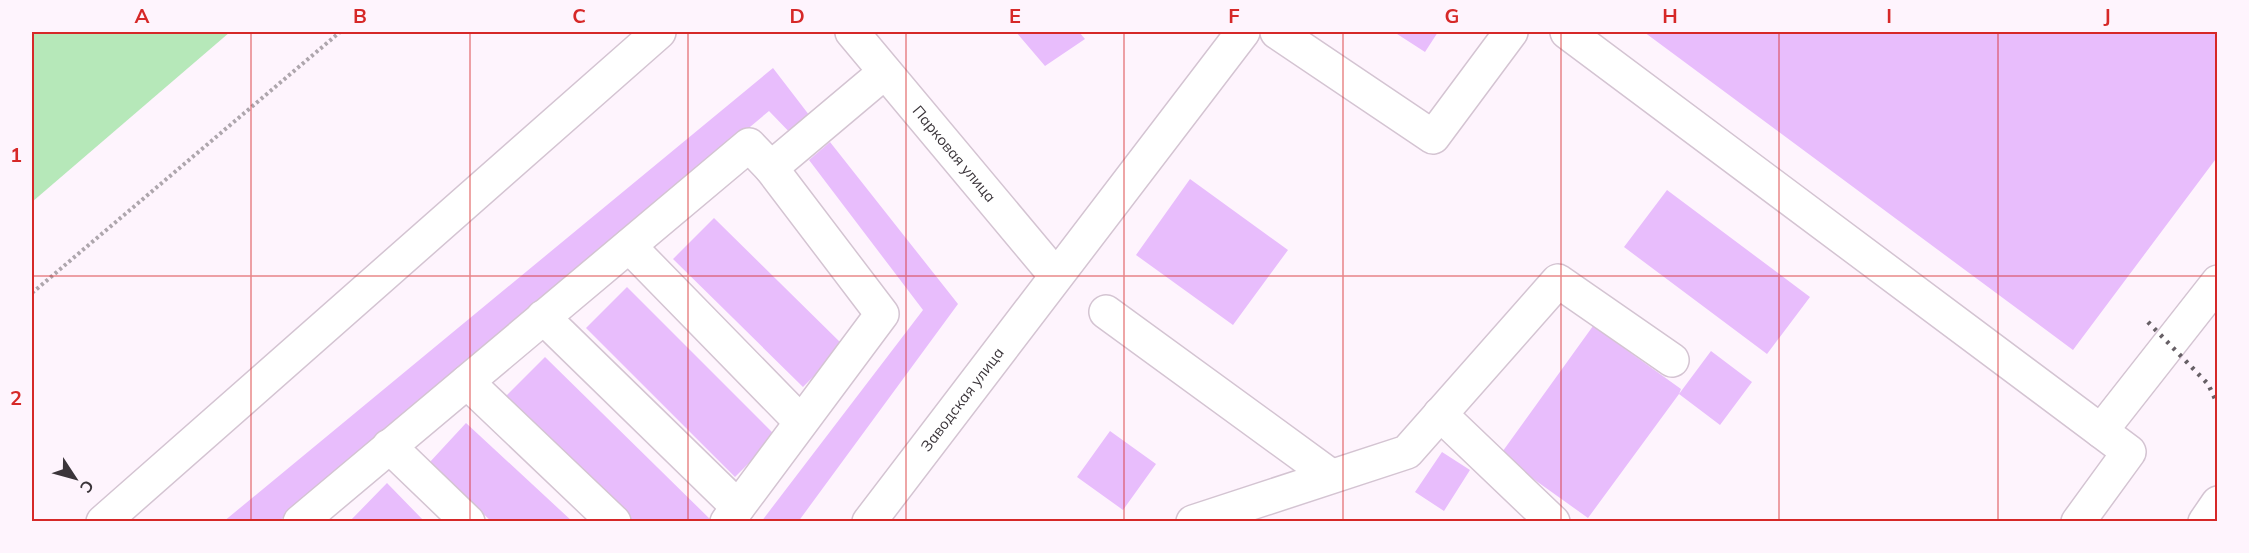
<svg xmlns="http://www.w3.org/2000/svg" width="2249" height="553" font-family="Mulish,sans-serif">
  <rect width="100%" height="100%" fill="#fef4fd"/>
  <path fill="#b6e8b9" d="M32 32H230L32 202Z"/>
  <path fill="#e8bdfc" d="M1016 32H1079L1085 39 1045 66Z
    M1394 32H1438L1425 52Z
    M1644 32H2218V156L2073 350Z
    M773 68 816 124 797 140 769 111 278 522H223Z
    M830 142 958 304 798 522H761L923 310 809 160Z
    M1190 179 1288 250 1233 325 1136 255Z
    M1667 190 1810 297 1767 354 1624 247Z
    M714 218 844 346 803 387 673 259Z
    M627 287 776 436 735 477 586 328Z
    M1593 326 1681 389 1679 394 1711 351 1752 382 1720 425 1679 394 1588 518 1500 455Z
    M545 357 713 522H634L506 396Z
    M466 423 573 522H492L429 463Z
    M1110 431 1156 464 1123 510 1077 477Z
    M1442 452 1470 470 1444 511 1415 492Z
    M387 483 425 522H349Z"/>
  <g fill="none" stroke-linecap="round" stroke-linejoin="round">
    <defs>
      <g id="minor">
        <path id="s1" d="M852 32 1056 276"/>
        <path d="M1277 32 1433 137 1511 32"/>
        <path d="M1567 32 2129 452 2078 522"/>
        <path d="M629 246 801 422"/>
        <path d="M1106 312 1331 476"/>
        <path d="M543 317 738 507"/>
        <path d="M467 382 614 522"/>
        <path d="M1440 414 1553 522"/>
        <path d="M2101 431 2218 282"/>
        <path d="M389 446 468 522"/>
        <path d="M103 522 659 32"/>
        <path d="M300 522 749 145 771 168 885 72"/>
        <path d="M727 522 882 314 771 168"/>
        <path id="s2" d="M869 522 1243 32"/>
        <path d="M1193 522 1407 452 1558 281 1672 360"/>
        <path d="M2205 522 2218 503"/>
      </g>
    </defs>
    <use href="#minor" stroke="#d4c4d2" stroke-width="36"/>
    <path stroke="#aea6ad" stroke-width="4" stroke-dasharray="3 3" stroke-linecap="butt" d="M32 293 340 32"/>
    <use href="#minor" stroke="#fff" stroke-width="33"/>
    <path stroke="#665f65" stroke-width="4.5" stroke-dasharray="3 6" stroke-linecap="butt" d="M2148 322 2208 384 2218 405"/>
  </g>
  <path fill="none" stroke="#d62828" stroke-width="1.5" stroke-opacity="0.55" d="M251 32V522M470 32V522M688 32V522M906 32V522M1124 32V522M1343 32V522M1561 32V522M1779 32V522M1998 32V522M32 276H2218"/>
  <g text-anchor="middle" stroke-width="5" stroke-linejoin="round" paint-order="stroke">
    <g font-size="15" fill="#3b353a" stroke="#fef4fd">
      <text dy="5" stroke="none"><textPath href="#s1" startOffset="159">Парковая улица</textPath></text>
      <text dy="5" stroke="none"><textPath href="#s2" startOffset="154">Заводская улица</textPath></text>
    </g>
  </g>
  <rect width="2249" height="553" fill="none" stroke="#fef4fd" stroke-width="66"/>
  <g transform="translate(75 478) rotate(126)" stroke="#fef4fd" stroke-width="4.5" paint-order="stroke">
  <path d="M0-4.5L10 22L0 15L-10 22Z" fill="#3b353a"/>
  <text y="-9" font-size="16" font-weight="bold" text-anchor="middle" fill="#3b353a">С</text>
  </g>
  <rect x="33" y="33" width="2183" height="487" fill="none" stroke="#d62828" stroke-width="2"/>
  <g font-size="20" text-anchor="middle" font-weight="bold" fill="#d62828">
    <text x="142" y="23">A</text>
    <text x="360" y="23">B</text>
    <text x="579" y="23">C</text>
    <text x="797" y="23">D</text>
    <text x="1015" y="23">E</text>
    <text x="1234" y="23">F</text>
    <text x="1452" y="23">G</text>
    <text x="1670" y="23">H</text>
    <text x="1889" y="23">I</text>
    <text x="2107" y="23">J</text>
    <text x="16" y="162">1</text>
    <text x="16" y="405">2</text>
  </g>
</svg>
